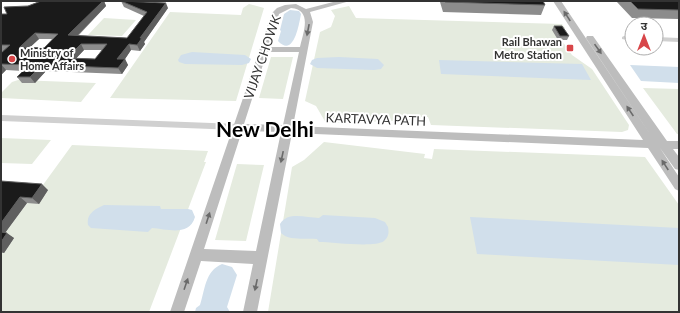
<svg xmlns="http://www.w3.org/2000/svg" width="680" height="313" font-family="Lato,'Noto Sans Devanagari',sans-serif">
  <rect width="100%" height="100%" fill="#fff"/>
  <path fill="#e5ebdf" d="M249 4 264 8 236 101 110 98 170 12 241 15 243 8Z
    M349 6 356 18 562 24 565 28 560 38 572 55 592 69 629 125 628 130 622 132 431 125 428 117H421V120L326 123 316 106 305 101 320 32 331 27 335 16 331 10Z
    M104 18 136 20 122 36 88 35Z
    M271 57H293L283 99 259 98Z
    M18 80 96 83 81 102 1 98V93L12 82Z
    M643 88 679 89V134H677Z
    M1 138 51 140 32 164 1 163Z
    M324 142 425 154 424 158 432 159 434 149 645 157 679 205V312H268L292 167 304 160Z
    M72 145 208 151 204 162H206L149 312H1V253H4L2 237 27 203 40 189Z
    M237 164 264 165 246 241 215 240Z"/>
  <path fill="#d1dfeb" d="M290 10 299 11 301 14C299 24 294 58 278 41L281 31 280 30 284 14Z
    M192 52 245 55 251 59 249 63 242 65 185 64 179 62 178 60 181 55Z
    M339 57 378 59 384 65 381 69 374 70 317 68 310 64 312 60 317 58Z
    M439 60 582 64 591 80 441 74Z
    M630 65 679 67V83L641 81Z
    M104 205 160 206 161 209H188L192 210 195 217C189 237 167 229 152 228L148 232 91 228 88 225C86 214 95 209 104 205Z
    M323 215 375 218 385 222 388 227C389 232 389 237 384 241 375 248 332 242 319 242L317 239C305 238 289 241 281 233L280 224C288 211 306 218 319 218Z
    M470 217 679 228V265L477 254Z
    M222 264 232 267 237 275 227 307 230 312H195L196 308 200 305C205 290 205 271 222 264Z"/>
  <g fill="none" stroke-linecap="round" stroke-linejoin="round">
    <path fill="#d0d0d0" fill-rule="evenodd" d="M624 36 632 37V41L622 39V37Z
      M656 37 679 38V42L656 41Z"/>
    <path fill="#d0d0d0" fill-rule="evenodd" d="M1 115 238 124 243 127 238 130 1 121Z"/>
    <path fill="#bdbdbd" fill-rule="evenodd" d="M337 1H350L310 12 313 22 293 126 643 140 553 1H561L654 140 586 38 587 36H593L667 141H679V149H673L679 157V170L675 169 660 148 679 177V191L675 189 648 148 292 133 257 312H243L253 264 201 261 184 312H170L272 13 277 8 285 5 296 4 306 9ZM291 8C313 10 303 33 300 47H269L279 14ZM267 52H299L283 125 244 124ZM242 131 281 132 256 251 204 249Z"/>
  </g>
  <path fill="#8c8c8c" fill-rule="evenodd" d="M41 1H104L106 6 78 36 127 38 144 16 124 7 121 1 168 8 144 42 145 44 140 51 131 50 125 59 128 65 122 74 46 71 35 83H22L17 77 23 71 6 70 1 75V53L4 51H1V14H7ZM39 39H52L44 48 30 47ZM84 50H102L95 59 76 58Z
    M439 1H543L545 5 541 15 443 12 440 2Z
    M616 1H679V19L632 18Z
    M554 26 569 36 567 40H558L552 30Z
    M1 181 48 190 39 204 27 203 5 233 14 238 4 253H1Z"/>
  <path fill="#5f5f5f" d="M103 1H104L106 6 72 41 68 35Z
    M166 3 168 8 144 42 145 44 140 51 137 45 140 38Z
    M35 33 39 39 24 53 20 47Z
    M81 44 84 50 71 64 67 58Z
    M129 44 131 50 125 59 128 65 122 74 118 68 117 59Z
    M1 64 6 70 1 75Z
    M42 65 46 71 35 83 30 77Z
    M42 184 48 190 39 204 32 198Z
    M20 197 27 203 2 237H1V223Z
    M7 233 14 238 4 253 1 251V242Z"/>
  <path fill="#1a1a1a" stroke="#5f5f5f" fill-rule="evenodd" d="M41 1H103L68 35 127 38 147 12 121 1 166 3 140 38H142L137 45 129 44 117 59H125L118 68 42 65 30 77H17L29 65 1 64V53L10 45H1V14H7L4 7 28 6ZM35 33 58 34 44 48 20 47ZM81 44H107L95 59 67 58Z
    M445 1H543L545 5 445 2Z
    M630 1H679V10L638 9Z
    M554 26H562L569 36H560Z
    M1 181 42 184 32 198 20 197 1 223Z
    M1 232 7 233 1 242Z"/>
  <defs><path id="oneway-solid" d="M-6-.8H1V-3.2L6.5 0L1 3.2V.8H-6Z"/></defs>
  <g fill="#6a6a6a">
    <use href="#oneway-solid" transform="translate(567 16) rotate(-123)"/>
    <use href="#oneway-solid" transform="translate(308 30) rotate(101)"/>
    <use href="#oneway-solid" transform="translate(598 49) rotate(55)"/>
    <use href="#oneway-solid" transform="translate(630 111) rotate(-124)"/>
    <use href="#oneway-solid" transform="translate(282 157) rotate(102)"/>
    <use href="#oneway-solid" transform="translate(665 165) rotate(-123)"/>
    <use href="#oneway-solid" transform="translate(208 218) rotate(-72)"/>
    <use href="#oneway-solid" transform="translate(186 284) rotate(-71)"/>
    <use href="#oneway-solid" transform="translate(256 285) rotate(102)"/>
  </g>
  <g fill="#d84649" stroke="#fff" stroke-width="1.5">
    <rect x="566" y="44" width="8" height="8" rx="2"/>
    <circle cx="12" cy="59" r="4"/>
  </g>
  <g text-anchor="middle" stroke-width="4" stroke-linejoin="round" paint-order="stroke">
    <g font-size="11" font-weight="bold" fill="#333" stroke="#fff" text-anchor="end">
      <text x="562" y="46">Rail Bhawan<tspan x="562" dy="13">Metro Station</tspan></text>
      <text x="20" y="57" text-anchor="start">Ministry of<tspan x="20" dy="13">Home Affairs</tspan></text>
    </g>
    <g font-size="13" fill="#333" stroke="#fff">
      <text transform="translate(262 57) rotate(-71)" y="5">VIJAY CHOWK</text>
      <text transform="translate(376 119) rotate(2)" y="5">KARTAVYA PATH</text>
    </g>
    <g font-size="21" font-weight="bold" fill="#000" stroke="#fff">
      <text x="265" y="137">New Delhi</text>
    </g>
  </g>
  <rect width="680" height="313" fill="none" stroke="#333333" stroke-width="4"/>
  <g transform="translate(644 36)"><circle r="19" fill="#ffffff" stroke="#adadad"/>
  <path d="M0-3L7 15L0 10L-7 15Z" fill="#d84649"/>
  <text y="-6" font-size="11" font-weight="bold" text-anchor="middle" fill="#333333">उ</text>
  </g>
</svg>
